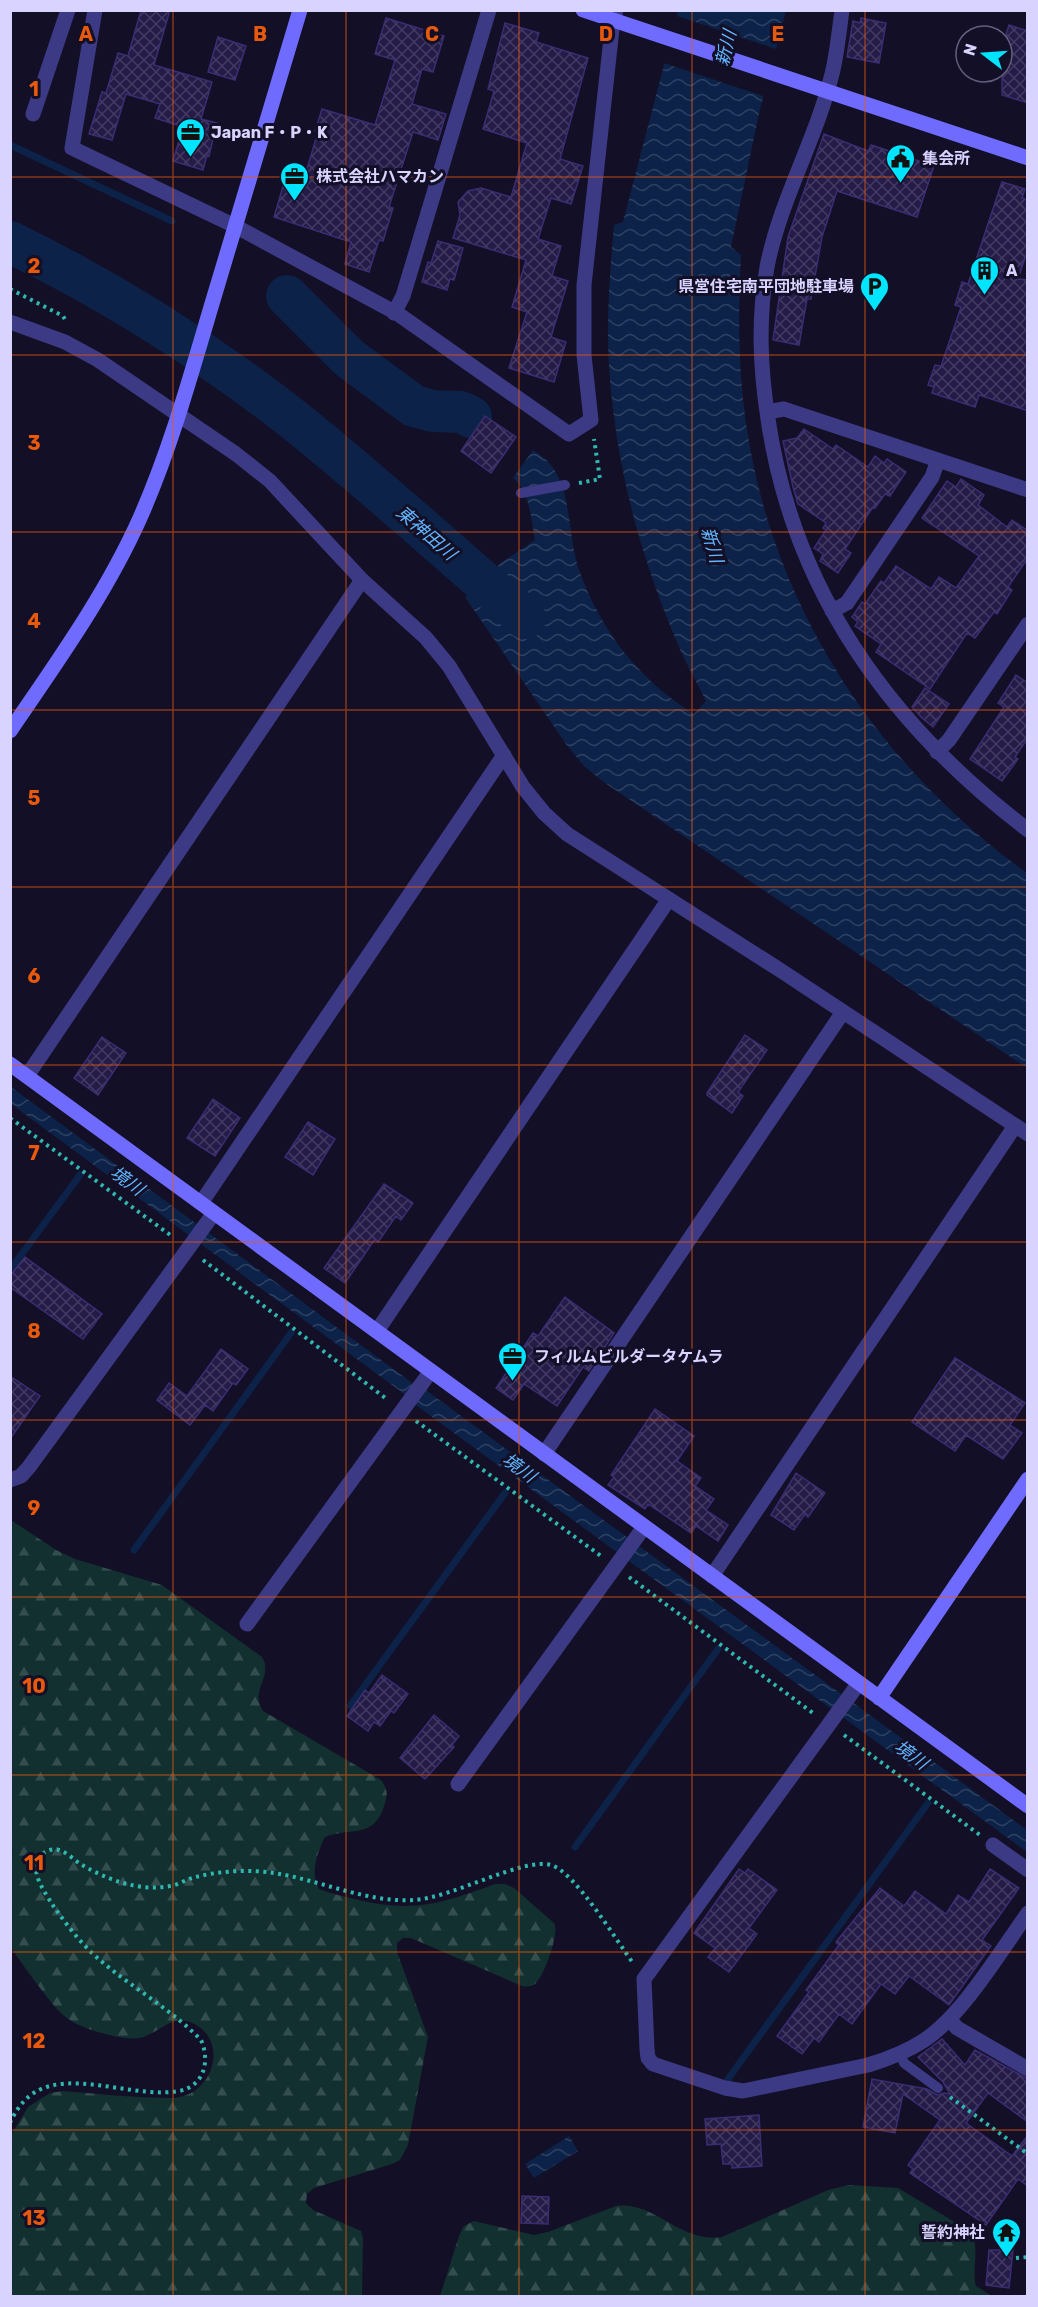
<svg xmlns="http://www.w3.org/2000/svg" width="1038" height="2307" font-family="Rubik,'Noto Sans JP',sans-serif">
  <defs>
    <pattern id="forest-firs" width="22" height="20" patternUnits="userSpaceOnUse" patternTransform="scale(1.5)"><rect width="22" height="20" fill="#12302f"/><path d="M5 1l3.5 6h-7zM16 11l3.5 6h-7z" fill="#344d4e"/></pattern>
    <pattern id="water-waves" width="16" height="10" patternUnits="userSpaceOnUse" patternTransform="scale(1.5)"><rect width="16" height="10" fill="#0c2248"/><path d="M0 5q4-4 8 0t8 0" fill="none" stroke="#2f4163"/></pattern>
    <pattern id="building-cross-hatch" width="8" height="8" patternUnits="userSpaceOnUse" patternTransform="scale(1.5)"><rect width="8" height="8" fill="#241b47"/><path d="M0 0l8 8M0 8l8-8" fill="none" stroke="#433b63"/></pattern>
  </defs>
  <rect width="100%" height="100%" fill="#130f26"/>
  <path fill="url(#forest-firs)" d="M11 1520 56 1550 75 1559 162 1585 262 1657C274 1676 249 1690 263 1711L381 1780C388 1789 388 1795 384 1806 374 1839 351 1827 325 1837 317 1853 310 1873 319 1889 332 1894 346 1897 359 1900 415 1913 443 1903 495 1884H505L514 1888 555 1924C558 1936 545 1974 536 1983 532 1987 527 1987 522 1986L411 1938H403L397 1943V1952L428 2037 408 2145 400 2160 392 2164 314 2188 307 2194 306 2203 313 2210 361 2231 363 2239 362 2296H11V2135L28 2107 50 2093 63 2091C99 2094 136 2098 172 2098 214 2097 231 2038 190 2022 171 2015 157 2034 140 2038 124 2041 82 2029 70 2020 65 2017 60 2012 56 2008 49 2000 13 1953 10 1945 7 1935 10 1890 10 1877 10 1865 15 1853 10 1841Z
    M849 2185 898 2188 968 2230C982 2244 971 2268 976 2286L992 2296H440L459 2236 464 2226 474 2221 534 2235 548 2232 616 2206C656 2201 678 2243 722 2237L828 2190Z"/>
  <path fill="url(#water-waves)" d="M678 11H786L760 109 731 247 741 255C738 311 738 367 746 423 772 607 878 766 1027 873V1068L605 783 585 767 568 747 465 597 502 562 535 540C531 519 530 492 513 478L533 450C540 455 548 460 553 468 572 494 568 538 579 570 601 631 639 680 694 714L706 701C695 679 683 658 674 635 638 549 615 460 609 366 606 319 610 272 614 225L623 222Z
    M11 1087 415 1385 423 1388 1027 1830V1852L413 1403 407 1396 11 1104Z
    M569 2136 578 2151 534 2178 525 2164Z"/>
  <path fill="#130f26" d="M674 15 779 50 766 97 661 62Z"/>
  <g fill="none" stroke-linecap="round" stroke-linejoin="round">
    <path stroke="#0c2248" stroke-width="7" d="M10 145 172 221
      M10 1270 80 1175
      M134 1550 291 1333
      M350 1706 505 1493
      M575 1847 718 1649
      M728 2079 928 1803"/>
    <path stroke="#0c2248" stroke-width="42" d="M10 242C111 291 206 351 294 420 373 483 448 552 525 618
      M287 296 349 358 414 406 433 411 461 412 471 417"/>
  </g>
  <path fill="url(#building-cross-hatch)" stroke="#3b2d73" stroke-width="1.5" d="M141 10H170L154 65 212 82 201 119 217 123 209 156 207 155 203 170 173 161 183 127 155 118 160 104 126 94 112 140 89 134 102 92 106 93 118 53 128 56Z
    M386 18 444 36 433 72 422 69 412 104 446 114 438 140 413 132 389 207 393 208 383 241 379 240 369 272 345 264 351 242 274 217 286 176 303 182 318 132 315 131 322 109 375 125 395 60 375 54Z
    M861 18 886 23 879 63 847 57 853 21 860 23Z
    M505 23 539 33 536 42 588 58 560 159 583 166 571 204 551 198 538 239 561 246 552 276 568 281 551 337 566 342 554 382 509 368 527 312 512 307 526 260 453 238 460 215 458 202 468 191 481 188 511 197 527 143 483 129 494 91 488 89Z
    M1009 25 1028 31V103L1002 95V46Z
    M218 37 246 46 235 80 208 72Z
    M824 134 868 151 871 145 934 166 917 217 837 191 822 237 811 299H807L799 345 773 340 788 237Z
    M1002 182 1025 189 1022 198 1028 200V249L1018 279 1028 280V411L979 395 975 407 932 393 934 387 928 385 935 365 941 366 961 307 955 305 962 282 968 284Z
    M438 241 463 248 454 280 450 279 447 290 422 282 428 262 431 263Z
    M485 416 516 437 491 473 461 451Z
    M804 429 833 449 836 445 868 467 875 456 884 463 887 459 906 472 890 496 885 494 875 508 873 507 845 549 851 553 838 573 820 561 823 554 814 548 826 530 823 528 826 523 798 504 793 487 783 441 797 438Z
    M961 479 984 495 978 505 1007 527 1012 520 1028 531V558L1008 587 1012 590 997 614 994 612 975 638 967 633 930 689 876 652 881 644 855 626 858 622 852 617 862 602 865 604 881 581 884 583 896 566 931 589 939 577 956 588 979 556 922 518 947 481 956 487Z
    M1016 675 1028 683V738L1015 757 1018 759 1002 781 970 759 1004 707 998 703Z
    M925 688 949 704 933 727 922 718 912 707Z
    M745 1035 767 1050 738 1092 743 1096 732 1113 707 1095V1093Z
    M102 1037 126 1053 98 1095 74 1078Z
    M213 1099 240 1118 215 1156 187 1138Z
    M308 1122 335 1139 313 1175 285 1157Z
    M384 1184 413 1203 401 1220 396 1216 378 1242 375 1239 345 1283 324 1268Z
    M25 1257 102 1314 83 1339 10 1287V1276Z
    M565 1297 614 1333 589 1371 583 1367 557 1406 524 1384 513 1400 496 1388 533 1333 538 1336Z
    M221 1349 248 1369 236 1385 233 1383 213 1411 205 1405 190 1425 157 1400 169 1383 187 1396Z
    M955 1358 1025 1403 1010 1425 1022 1433 1003 1459 966 1435 955 1451 912 1422Z
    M10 1376 40 1396 10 1439Z
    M655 1409 694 1436 677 1461 701 1478 695 1486 714 1499 706 1510 728 1525 718 1541 696 1526 691 1533 648 1504 645 1509 608 1485 614 1477 611 1475Z
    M796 1473 825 1493 808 1517 805 1514 794 1530 771 1515Z
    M382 1675 408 1694 394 1713 391 1711 380 1726 374 1722 368 1731 347 1716 365 1690 369 1693Z
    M434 1715 459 1736 452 1745 454 1747 425 1779 400 1758Z
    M739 1869 745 1873 748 1869 777 1890 749 1928 757 1934 729 1972 708 1957 715 1948 694 1933Z
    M990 1869 1019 1888 982 1940 991 1946 949 2005 909 1976 895 1994 881 1984 852 2024 839 2014 819 2042 814 2038 802 2054 777 2036 809 1992 806 1990 839 1945 836 1942 880 1888 904 1906 915 1891 946 1914 958 1895 969 1902Z
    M942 2039 965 2065 975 2050 1028 2079V2122L988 2093 966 2123 1012 2156 1028 2135V2186L1018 2179 986 2225 910 2173 913 2169 908 2165 940 2120 903 2094 895 2133 863 2127 872 2079 927 2089 937 2095 944 2093 950 2094 943 2082 918 2057Z
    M759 2115 762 2166 732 2168V2164H723L721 2144 707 2145 705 2119Z
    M522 2196 549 2197 548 2224 521 2223Z
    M989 2250H1013L1009 2288 986 2285Z"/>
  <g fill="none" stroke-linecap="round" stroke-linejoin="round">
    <path stroke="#2fb8b0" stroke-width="4" stroke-dasharray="3 4.5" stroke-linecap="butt" d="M10 289 63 316 67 323
      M579 483 600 479 594 439
      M10 1118 173 1237
      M203 1260 388 1400
      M416 1421 601 1556
      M629 1577 813 1713
      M844 1735 980 1835
      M950 2097 1028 2154
      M10 2123C18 2105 30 2091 50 2086 87 2076 141 2098 179 2091 205 2086 210 2060 201 2040 169 2007 127 1985 93 1954 78 1940 64 1921 52 1904 46 1894 35 1879 36 1866 37 1855 49 1847 59 1850 68 1853 75 1861 82 1865 108 1880 140 1892 170 1886 178 1885 185 1880 192 1878 217 1871 248 1869 274 1873 320 1880 367 1903 414 1900 452 1898 523 1857 551 1865 575 1872 616 1940 633 1963
      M1016 2258 1028 2257"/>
    <path stroke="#3d3a85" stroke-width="10" d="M521 493 565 485
      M900 2053 904 2063 938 2088"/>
    <path stroke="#3d3a85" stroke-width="15" d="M95 10 72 148 235 226 398 314 569 434 591 420 584 355V285L613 20 616 10
      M842 10C839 32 837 54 832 74 816 140 780 200 767 267 758 319 760 367 768 419 793 591 891 726 1028 830
      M33 114 68 10
      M394 313 403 296 489 10
      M10 322 65 342 98 360 236 454 270 481 362 580 426 638 449 666 523 787 544 813 567 834 780 970 1028 1134
      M767 412 784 409 1028 490
      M832 611 847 603 932 477 938 460
      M937 752 949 740 1028 624
      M27 1076 362 580
      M201 1203 504 755
      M377 1331 669 899
      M544 1454 843 1012
      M10 1480 21 1476 29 1467 214 1213
      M712 1576 1015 1126
      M247 1624 431 1371
      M859 1683 644 1979 647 2049 648 2058 653 2064 725 2088 743 2091 868 2065C888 2059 906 2052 923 2041 962 2016 1000 1952 1028 1913
      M458 1784 644 1527
      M993 1845 1028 1870
      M949 2019 957 2028 1028 2069"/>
    <path stroke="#6f6bff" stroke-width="15" d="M583 10 1028 158
      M10 731C57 662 106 594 140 518 170 450 190 378 211 307 241 208 270 109 300 10
      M10 1064 1028 1806
      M879 1698 1028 1479"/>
  </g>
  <path fill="none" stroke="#e8590c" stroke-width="1.5" stroke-opacity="0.55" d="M173 10V2296M346 10V2296M519 10V2296M692 10V2296M865 10V2296M10 177H1028M10 355H1028M10 532H1028M10 710H1028M10 887H1028M10 1065H1028M10 1242H1028M10 1420H1028M10 1597H1028M10 1775H1028M10 1952H1028M10 2130H1028"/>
  <defs>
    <symbol id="office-pin" viewBox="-11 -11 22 30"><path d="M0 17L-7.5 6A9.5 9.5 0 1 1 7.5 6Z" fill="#00e5ff" stroke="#130f26"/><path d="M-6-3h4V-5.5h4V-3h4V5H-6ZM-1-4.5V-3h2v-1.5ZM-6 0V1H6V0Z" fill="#111"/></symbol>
    <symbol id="civic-pin" viewBox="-11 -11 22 30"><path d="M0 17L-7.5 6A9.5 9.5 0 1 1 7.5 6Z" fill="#00e5ff" stroke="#130f26"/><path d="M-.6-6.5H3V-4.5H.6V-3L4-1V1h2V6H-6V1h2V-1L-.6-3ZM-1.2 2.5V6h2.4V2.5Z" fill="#111"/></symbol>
    <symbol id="building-pin" viewBox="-11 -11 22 30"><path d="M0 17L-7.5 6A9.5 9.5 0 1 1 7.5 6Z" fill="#00e5ff" stroke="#130f26"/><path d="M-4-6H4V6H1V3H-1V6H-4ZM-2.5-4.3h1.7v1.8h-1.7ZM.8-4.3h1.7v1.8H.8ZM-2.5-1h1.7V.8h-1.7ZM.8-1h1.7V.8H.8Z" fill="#111"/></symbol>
    <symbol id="parking-pin" viewBox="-11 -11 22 30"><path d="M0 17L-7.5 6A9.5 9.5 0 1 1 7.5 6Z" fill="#00e5ff" stroke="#130f26"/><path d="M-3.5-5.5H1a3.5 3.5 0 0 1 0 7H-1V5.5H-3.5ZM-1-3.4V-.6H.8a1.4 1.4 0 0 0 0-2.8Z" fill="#111"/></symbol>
    <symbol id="temple-pin" viewBox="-11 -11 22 30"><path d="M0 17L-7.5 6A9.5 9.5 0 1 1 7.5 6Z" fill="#00e5ff" stroke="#130f26"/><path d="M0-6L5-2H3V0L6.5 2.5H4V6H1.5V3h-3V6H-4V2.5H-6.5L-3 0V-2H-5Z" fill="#111"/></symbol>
  </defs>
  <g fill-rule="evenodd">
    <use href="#office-pin" x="174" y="116" width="33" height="45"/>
    <use href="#civic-pin" x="884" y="142" width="33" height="45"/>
    <use href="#office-pin" x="278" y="160" width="33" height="45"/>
    <use href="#building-pin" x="968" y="254" width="33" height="45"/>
    <use href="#parking-pin" x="858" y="270" width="33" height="45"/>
    <use href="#office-pin" x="496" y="1340" width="33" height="45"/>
    <use href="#temple-pin" x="990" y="2216" width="33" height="45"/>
  </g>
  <g text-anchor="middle" stroke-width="6" stroke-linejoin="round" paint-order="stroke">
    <g font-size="16" font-weight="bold" fill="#d9d4ff" stroke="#130f26" text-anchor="start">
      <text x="211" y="138">Japan F・P・K</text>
      <text x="922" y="164">集会所</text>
      <text x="316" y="182">株式会社ハマカン</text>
      <text x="1006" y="276">A</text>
      <text x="854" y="292" text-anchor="end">県営住宅南平団地駐車場</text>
      <text x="534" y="1362">フィルムビルダータケムラ</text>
      <text x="985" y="2238" text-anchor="end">誓約神社</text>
    </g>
    <g font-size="18" font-style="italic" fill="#62b6ff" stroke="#130f26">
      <text transform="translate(726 48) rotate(-76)" y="6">新川</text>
      <text transform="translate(426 533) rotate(41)" y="6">東神田川</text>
      <text transform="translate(712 545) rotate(74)" y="6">新川</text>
      <text transform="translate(127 1181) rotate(36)" y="6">境川</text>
      <text transform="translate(519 1468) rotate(36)" y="6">境川</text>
      <text transform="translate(911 1755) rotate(36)" y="6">境川</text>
    </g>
  </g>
  <g font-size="20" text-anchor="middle" font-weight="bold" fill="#e8590c" stroke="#130f26" stroke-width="6" stroke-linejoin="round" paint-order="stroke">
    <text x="86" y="41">A</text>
    <text x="260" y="41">B</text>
    <text x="432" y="41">C</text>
    <text x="606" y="41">D</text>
    <text x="778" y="41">E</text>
    <text x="34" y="96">1</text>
    <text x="34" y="273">2</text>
    <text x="34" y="450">3</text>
    <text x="34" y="628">4</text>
    <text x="34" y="805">5</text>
    <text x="34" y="983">6</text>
    <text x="34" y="1160">7</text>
    <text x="34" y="1338">8</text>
    <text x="34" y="1515">9</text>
    <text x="34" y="1693">10</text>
    <text x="34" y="1870">11</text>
    <text x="34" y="2048">12</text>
    <text x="34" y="2225">13</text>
  </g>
  <rect width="1038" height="2307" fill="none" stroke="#d9d4ff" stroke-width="24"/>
  <g transform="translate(984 54) rotate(287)"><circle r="28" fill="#130f26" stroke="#625e7d" stroke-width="1.5"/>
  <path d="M0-4.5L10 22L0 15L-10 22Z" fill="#00e5ff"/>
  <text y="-9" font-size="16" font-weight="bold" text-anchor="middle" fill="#d9d4ff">N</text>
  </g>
</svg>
